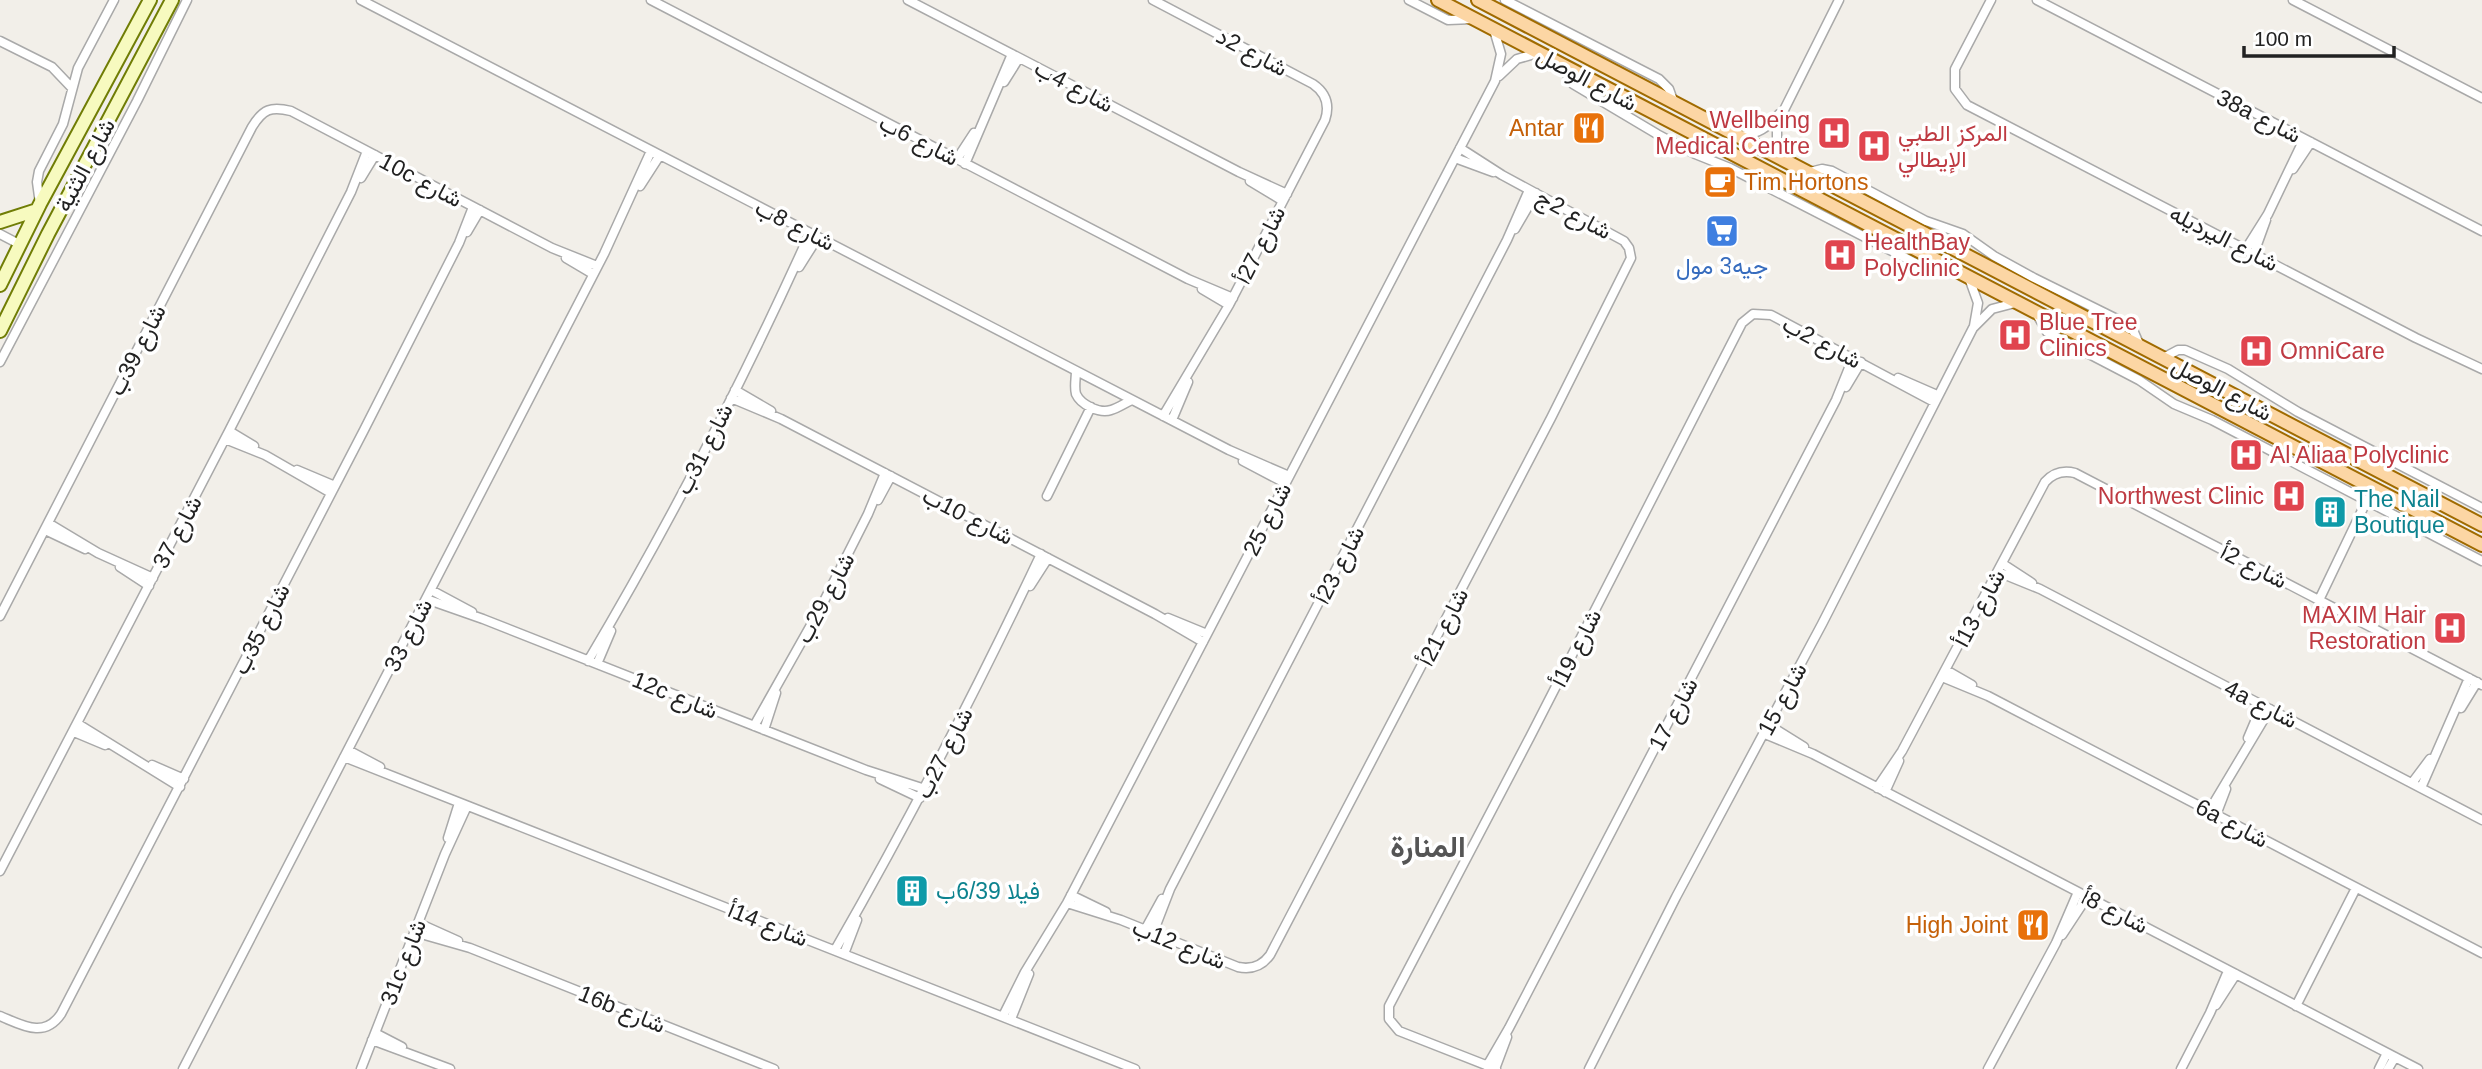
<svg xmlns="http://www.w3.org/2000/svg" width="2482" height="1069" font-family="Helvetica,Vazirmatn,sans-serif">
  <rect width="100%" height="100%" fill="#f2efe9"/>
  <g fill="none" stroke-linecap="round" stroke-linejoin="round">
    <defs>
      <path id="street" d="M361 0 1229 450 1289 476
        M651 0 1188 279 1233 298
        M908 0 1239 172 1287 194
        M1153 0 1313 84C1326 93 1330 105 1325 120L1229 305 1163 416
        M1409 0 1448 20 1473 19
        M1505 0 1659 79 1669 89 1674 103
        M1991 0 1955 69V89L1967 105 2416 338 2482 369
        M2037 0 2482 231
        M2293 0 2482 98
        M0 41 52 67 72 88
        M1560 65 1573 84 1657 134 1695 154 1730 168 1927 269 1936 271 1950 268
        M1499 76 1517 59 1538 53
        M1004 82 1019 58
        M1740 136C1758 134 1767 128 1779 114
        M1455 158 1493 172
        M957 159 974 133
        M1784 159 1777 139V124L1839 0
        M965 164 1012 54
        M2293 169 2311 142
        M1806 173 1822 169 1832 171 1926 221 1963 234 1994 256 2034 278 2129 325 2133 330 2140 346
        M361 178 375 155
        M1250 181 1283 201
        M640 186 660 155
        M40 204 37 182 39 171 63 124 78 68 114 0
        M1515 229 1536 193
        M467 232 480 210
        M0 234 19 244
        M2246 249 2268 214 2304 139
        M2254 253 2266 220
        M566 258 593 274
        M799 267 818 237
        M1969 278 1978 303 1974 326
        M1202 289 1229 305
        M2035 311 2047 332 2139 380 2174 404 2212 420 2482 561
        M2163 358 2178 350H2185L2228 369 2298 412 2482 508
        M0 362 137 101 187 0
        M1076 371C1076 378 1074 387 1076 394 1081 405 1100 414 1111 410 1118 408 1125 403 1132 400
        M1898 378 1937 395
        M1846 387 1861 362
        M735 390 771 411
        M731 398 781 419 1155 614 1203 642
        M1172 420 1188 382
        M229 431 254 446
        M225 439 265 455 331 493
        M1243 461 1285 483
        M297 470 335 486
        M1047 496 1091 407
        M878 500 891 476
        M48 523 98 553 153 578
        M45 530 85 549
        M2003 564 2032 583
        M120 567 149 586
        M1998 572 2040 589 2482 820
        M1030 586 1048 558
        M431 590 472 612
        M426 599 483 619 866 770 925 789
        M2319 600 2366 502
        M0 616 252 127C263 109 271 106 291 111L552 248 597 266
        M1168 618 1207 634
        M588 661C670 523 744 379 810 233
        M597 664 611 631
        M1946 670 1972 685
        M1942 677 1988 696 2482 953
        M2461 708 2477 682
        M78 724 180 787
        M1769 725 1804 747
        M754 726 820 609 868 514 885 473
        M764 730 776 693
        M74 732 105 745
        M1765 734 1813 754 2418 1069
        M2248 738 2262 705
        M348 750 380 767
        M344 757 1135 1069
        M152 765 184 779
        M880 779 920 798
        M2412 783 2430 759
        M1877 788 1902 751 2045 482C2053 473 2063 470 2075 473L2482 685
        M2421 788 2469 678
        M1885 792 1899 761
        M2209 811 2270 709
        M2216 815 2226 789
        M448 838 459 803
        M0 871 229 431 351 192 367 151
        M1071 895 1106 912
        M1067 903 1121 920 1238 967C1252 970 1262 966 1270 955L1551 418 1631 258 1629 248 1624 241 1502 175 1460 148
        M418 923 458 941
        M1145 930 1162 899
        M414 932 470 948 774 1069
        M1153 933 1170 889 1507 240 1529 190
        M2062 935 2087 897
        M835 950C909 821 977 689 1041 554
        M844 954 857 920
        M2216 1005 2236 974
        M2296 1006 2356 888
        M0 1016C22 1025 44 1039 61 1014L364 430 459 243 473 207
        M1003 1016 1025 972 1067 903 1495 81 1501 54 1494 30
        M1011 1019 1029 974
        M375 1033 402 1047
        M372 1040 450 1069
        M1487 1066 1509 1028 1836 400 1853 358
        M183 1069 604 254 651 151
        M361 1069 445 854 467 806
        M1495 1069 1507 1037
        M1496 1069 1399 1031 1389 1019V1006L1530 737 1742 323 1753 314 1771 315 1934 402
        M1589 1069 1676 897 1822 624 1973 328 1992 309 2015 303
        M1988 1069 2056 943 2078 892
        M2181 1069 2210 1013 2228 971
        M2379 1069 2387 1053
        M2388 1069 2395 1057"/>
      <path id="secondary" d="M0 222 37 210
        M0 285 40 204 150 0
        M0 331 48 234 172 0"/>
      <path id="primary" d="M1438 0 2482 545
        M1478 0 2482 525"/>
    </defs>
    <use href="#street" stroke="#a9a9a9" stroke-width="11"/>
    <use href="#secondary" stroke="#707d05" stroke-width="16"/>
    <use href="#primary" stroke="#a06b00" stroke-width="16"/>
    <use href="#street" stroke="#fff" stroke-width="8"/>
    <use href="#secondary" stroke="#f7fabf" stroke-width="12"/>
    <use href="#primary" stroke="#fcd6a4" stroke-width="12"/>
  </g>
  <defs>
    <symbol id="restaurant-square" viewBox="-11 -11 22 22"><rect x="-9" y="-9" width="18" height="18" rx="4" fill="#e8710a" stroke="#fff"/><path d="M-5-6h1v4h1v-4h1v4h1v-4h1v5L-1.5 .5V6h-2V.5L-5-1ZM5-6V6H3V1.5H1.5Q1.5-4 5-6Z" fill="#fff"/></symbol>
    <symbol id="hospital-square" viewBox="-11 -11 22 22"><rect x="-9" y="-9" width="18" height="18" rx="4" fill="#e0444e" stroke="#fff"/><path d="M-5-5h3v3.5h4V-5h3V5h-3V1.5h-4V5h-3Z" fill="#fff"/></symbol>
    <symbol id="cafe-square" viewBox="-11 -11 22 22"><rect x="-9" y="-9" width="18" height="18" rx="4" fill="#e8710a" stroke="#fff"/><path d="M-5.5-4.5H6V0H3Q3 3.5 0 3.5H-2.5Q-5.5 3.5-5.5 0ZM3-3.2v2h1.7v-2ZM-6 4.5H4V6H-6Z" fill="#fff"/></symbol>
    <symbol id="supermarket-square" viewBox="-11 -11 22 22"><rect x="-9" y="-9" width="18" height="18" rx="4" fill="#3f7fe0" stroke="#fff"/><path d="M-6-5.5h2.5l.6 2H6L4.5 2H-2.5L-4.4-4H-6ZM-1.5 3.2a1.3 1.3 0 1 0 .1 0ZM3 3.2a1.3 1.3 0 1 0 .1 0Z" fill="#fff"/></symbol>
    <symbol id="building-square" viewBox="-11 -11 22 22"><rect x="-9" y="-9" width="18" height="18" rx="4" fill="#0f9aa8" stroke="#fff"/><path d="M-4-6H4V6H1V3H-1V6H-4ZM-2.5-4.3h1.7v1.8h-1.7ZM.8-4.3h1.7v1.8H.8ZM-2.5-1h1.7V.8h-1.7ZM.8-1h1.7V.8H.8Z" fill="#fff"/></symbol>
  </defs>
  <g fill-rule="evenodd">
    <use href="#restaurant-square" x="1570" y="109" width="38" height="38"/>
    <use href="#hospital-square" x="1815" y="114" width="38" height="38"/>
    <use href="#hospital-square" x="1855" y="127" width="38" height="38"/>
    <use href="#cafe-square" x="1701" y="163" width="38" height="38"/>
    <use href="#supermarket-square" x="1703" y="212" width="38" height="38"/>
    <use href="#hospital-square" x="1821" y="236" width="38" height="38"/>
    <use href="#hospital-square" x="1996" y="316" width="38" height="38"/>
    <use href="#hospital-square" x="2237" y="332" width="38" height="38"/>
    <use href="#hospital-square" x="2227" y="436" width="38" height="38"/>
    <use href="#hospital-square" x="2270" y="477" width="38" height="38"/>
    <use href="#building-square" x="2311" y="493" width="38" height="38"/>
    <use href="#hospital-square" x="2431" y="609" width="38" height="38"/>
    <use href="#building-square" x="893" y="872" width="38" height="38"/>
    <use href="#restaurant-square" x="2014" y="906" width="38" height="38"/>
  </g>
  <g text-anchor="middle" stroke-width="7" stroke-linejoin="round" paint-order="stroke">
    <g font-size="23" fill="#222" stroke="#fff">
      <text transform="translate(1252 52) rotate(28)" y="8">شارع 2د</text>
      <text transform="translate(1587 79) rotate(28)" y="8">شارع الوصل</text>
      <text transform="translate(1074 86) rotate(28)" y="8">شارع 4ب</text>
      <text transform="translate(2259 116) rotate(27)" y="8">38a شارع</text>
      <text transform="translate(919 140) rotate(27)" y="8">شارع 6ب</text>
      <text transform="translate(85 165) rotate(-62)" y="8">شارع الثنية</text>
      <text transform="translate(421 180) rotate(28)" y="8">10c شارع</text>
      <text transform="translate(1574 214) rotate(28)" y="8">شارع 2ج</text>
      <text transform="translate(795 225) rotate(27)" y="8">شارع 8ب</text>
      <text transform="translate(2224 238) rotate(27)" y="8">شارع اليرديله</text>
      <text transform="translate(1260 245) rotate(-63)" y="8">شارع 27أ</text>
      <text transform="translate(1822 342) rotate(28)" y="8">شارع 2ب</text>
      <text transform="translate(137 350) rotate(-63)" y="8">شارع 39ب</text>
      <text transform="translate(2222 389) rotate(28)" y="8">شارع الوصل</text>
      <text transform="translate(704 449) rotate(-63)" y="8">شارع 31ب</text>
      <text transform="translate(968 516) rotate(27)" y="8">شارع 10ب</text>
      <text transform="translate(1267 519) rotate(-63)" y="8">شارع 25</text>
      <text transform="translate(177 532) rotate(-62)" y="8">شارع 37</text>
      <text transform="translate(1339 565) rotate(-63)" y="8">شارع 23أ</text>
      <text transform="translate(2254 566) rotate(27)" y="8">شارع 2أ</text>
      <text transform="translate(825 598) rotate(-62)" y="8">شارع 29ب</text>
      <text transform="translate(1979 608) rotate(-62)" y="8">شارع 13أ</text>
      <text transform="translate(1443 627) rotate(-63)" y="8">شارع 21أ</text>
      <text transform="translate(261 629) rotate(-63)" y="8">شارع 35ب</text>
      <text transform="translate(408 635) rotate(-63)" y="8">شارع 33</text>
      <text transform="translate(1576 648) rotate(-63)" y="8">شارع 19أ</text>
      <text transform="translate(675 695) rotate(22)" y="8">12c شارع</text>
      <text transform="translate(1782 699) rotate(-62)" y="8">شارع 15</text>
      <text transform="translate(2261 704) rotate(27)" y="8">4a شارع</text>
      <text transform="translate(1673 714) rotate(-62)" y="8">شارع 17</text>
      <text transform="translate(944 753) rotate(-63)" y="8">شارع 27ب</text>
      <text transform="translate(2232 823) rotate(28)" y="8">6a شارع</text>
      <text transform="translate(2115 911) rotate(27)" y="8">شارع 8أ</text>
      <text transform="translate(768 924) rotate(22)" y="8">شارع 14أ</text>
      <text transform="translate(1179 944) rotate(22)" y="8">شارع 12ب</text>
      <text transform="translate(403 962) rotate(-69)" y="8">31c شارع</text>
      <text transform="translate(622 1009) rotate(22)" y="8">16b شارع</text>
    </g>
    <g font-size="23" fill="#be3a42" stroke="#fff" text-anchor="start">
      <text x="1810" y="128" text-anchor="end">Wellbeing<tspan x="1810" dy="26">Medical Centre</tspan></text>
      <text x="1898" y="141">المركز الطبي<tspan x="1898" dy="26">الإيطالي</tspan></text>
      <text x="1864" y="250">HealthBay<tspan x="1864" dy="26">Polyclinic</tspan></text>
      <text x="2039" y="330">Blue Tree<tspan x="2039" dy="26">Clinics</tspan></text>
      <text x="2280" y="359">OmniCare</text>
      <text x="2270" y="463">Al Aliaa Polyclinic</text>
      <text x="2264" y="504" text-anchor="end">Northwest Clinic</text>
      <text x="2426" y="623" text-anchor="end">MAXIM Hair<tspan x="2426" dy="26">Restoration</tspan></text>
    </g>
    <g font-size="23" fill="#c56008" stroke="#fff" text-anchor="end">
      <text x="1564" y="136">Antar</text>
      <text x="1744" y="190" text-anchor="start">Tim Hortons</text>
      <text x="2008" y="933">High Joint</text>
    </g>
    <g font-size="23" fill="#366cbe" stroke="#fff">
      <text x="1722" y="274">جيه3 مول</text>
    </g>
    <g font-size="23" fill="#0d838f" stroke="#fff" text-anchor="start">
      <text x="2354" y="507">The Nail<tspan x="2354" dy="26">Boutique</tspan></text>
      <text x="936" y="899">فيلا 6/39ب</text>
    </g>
    <g font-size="30" font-weight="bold" fill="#555" stroke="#fff">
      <text x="1428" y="857">المنارة</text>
    </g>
  </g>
  <path d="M2244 46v10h150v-10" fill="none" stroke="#222222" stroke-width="3.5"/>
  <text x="2254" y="46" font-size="21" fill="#222222" stroke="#ffffff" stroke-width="5" paint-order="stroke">100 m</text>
</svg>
